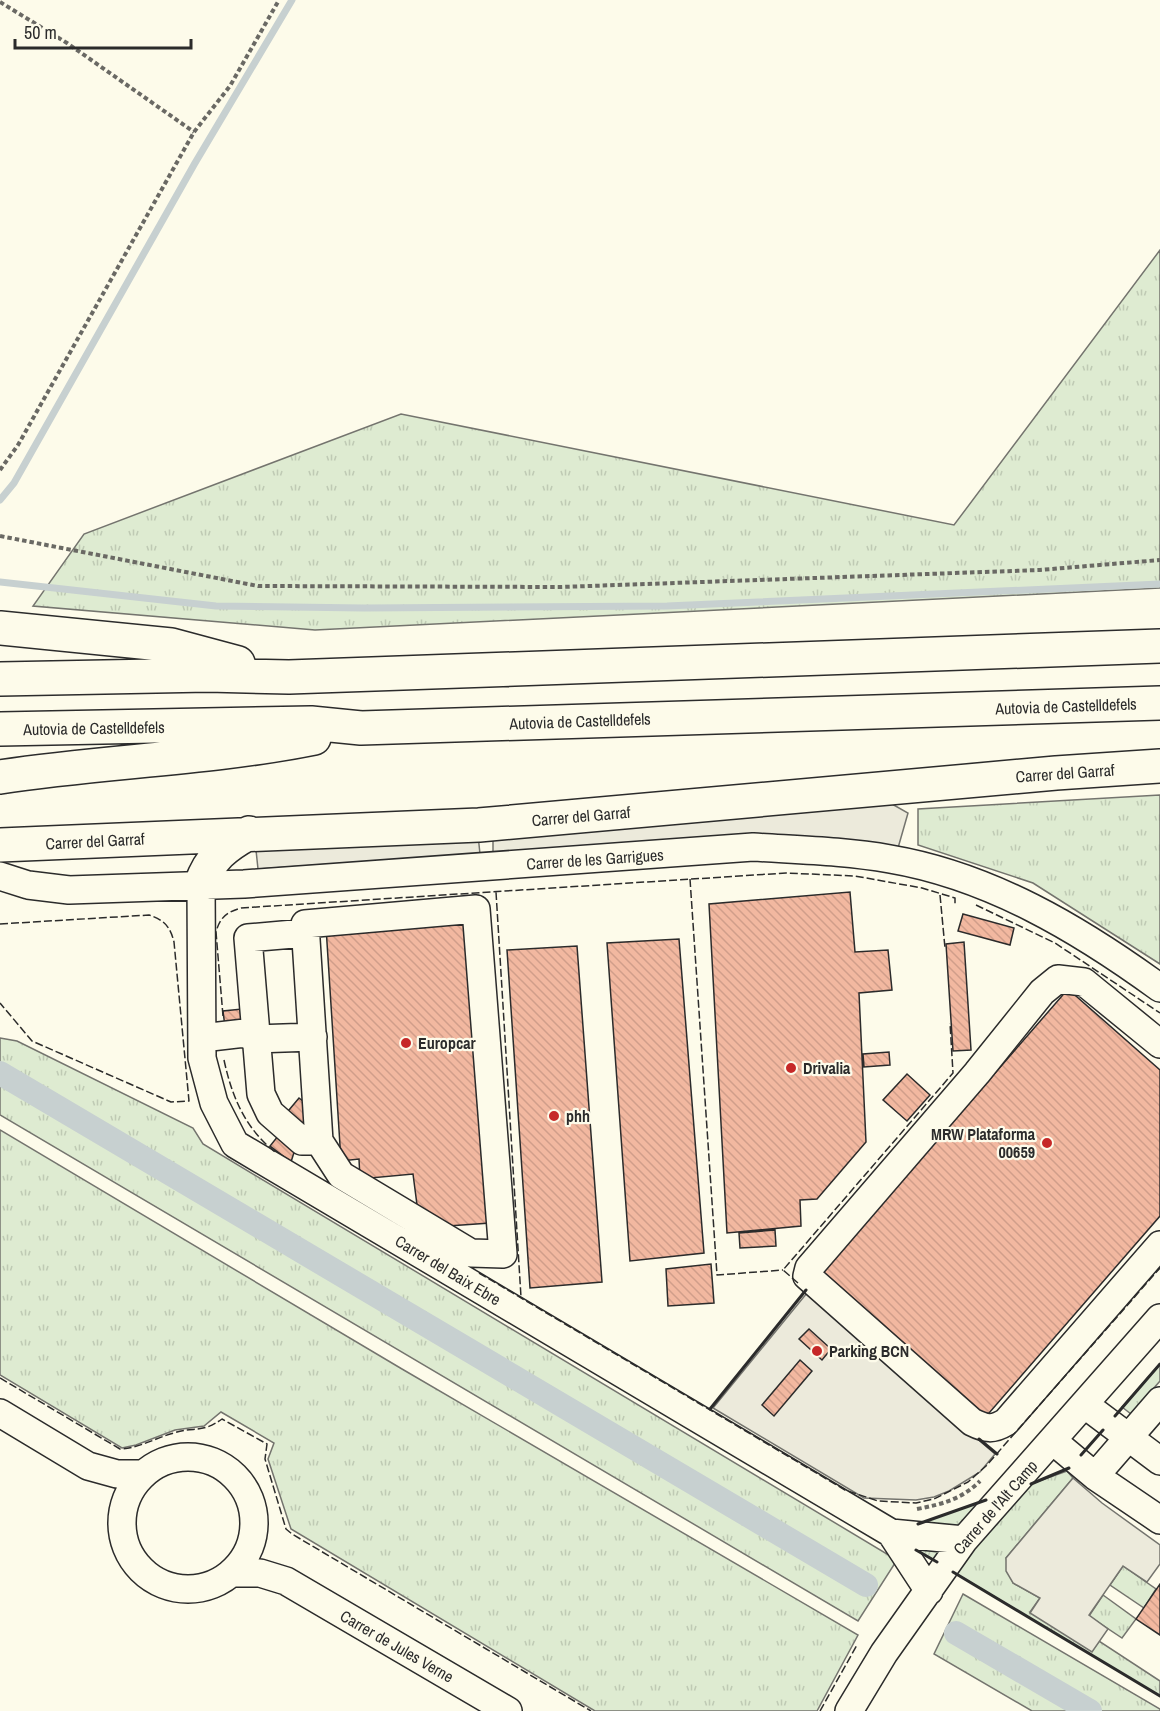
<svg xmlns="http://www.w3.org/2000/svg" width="1160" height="1711" font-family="'Archivo Narrow',sans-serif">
  <defs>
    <pattern id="grass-tufts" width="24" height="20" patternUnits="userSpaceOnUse" patternTransform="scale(1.5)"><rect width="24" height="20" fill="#deebd1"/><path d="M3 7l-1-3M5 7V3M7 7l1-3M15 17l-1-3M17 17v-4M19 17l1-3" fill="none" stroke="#bfcab4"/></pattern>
    <pattern id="building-back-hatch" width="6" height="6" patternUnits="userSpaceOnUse" patternTransform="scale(1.5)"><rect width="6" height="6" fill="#f2b8a0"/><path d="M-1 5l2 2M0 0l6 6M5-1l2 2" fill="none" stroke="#d09e8a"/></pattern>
  </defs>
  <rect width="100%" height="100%" fill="#fdfbea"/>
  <path fill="url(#grass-tufts)" stroke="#74746e" stroke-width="1.5" d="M1160 250V588L315 630 33 606 84 534 401 414 954 525Z
    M1160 795V964L1033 883 918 845V809Z
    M0 1038 17 1041 193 1128 203 1144 897 1560 858 1621 0 1115Z
    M0 1130 402 1369 858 1635 817 1711H595L291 1529 268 1459 274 1443 221 1412 204 1426 175 1430 136 1445 122 1448 0 1375Z
    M1160 1364V1381L1131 1414 1122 1407Z
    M1067 1471 1073 1478 1006 1558 1013 1583 1040 1598 1030 1612 1092 1651 1099 1641 1160 1681V1696L890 1534Z
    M1123 1566 1156 1589 1144 1608 1110 1585Z
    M963 1594 1160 1709V1711H1032L934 1654Z
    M1103 1595 1136 1619 1122 1638 1089 1616Z"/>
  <path fill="#eceadb" stroke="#74746e" stroke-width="1.5" d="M892 804 908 813 898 848 493 853V833Z
    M478 835 480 854 258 869 256 850Z
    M807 1293 995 1454 980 1472 949 1491 934 1497 916 1500 864 1498 713 1408Z
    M1073 1478 1102 1503 1160 1545V1564L1147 1582 1123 1566 1089 1615 1108 1629 1092 1652 1030 1613 1040 1598 1013 1583 1006 1571V1558Z"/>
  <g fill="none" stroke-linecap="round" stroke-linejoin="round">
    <path stroke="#c7d0d0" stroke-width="7" d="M0 500 14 483 195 163 292 0
      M0 582 216 606 364 608 667 606 1160 584"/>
    <path stroke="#c7d0d0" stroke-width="24" d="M0 1073 866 1585
      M956 1633 1090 1711"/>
  </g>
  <path fill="url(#building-back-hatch)" stroke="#2b2b2b" stroke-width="1.5" d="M850 892 855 952 888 950 892 990 859 993 866 1142 817 1199 800 1200 801 1226 727 1233 709 904Z
    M963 914 1014 928 1010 945 958 931Z
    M469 916 490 1223 420 1228 413 1174 360 1179 359 1159 341 1161 326 927Z
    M679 939 704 1253 630 1261 607 943Z
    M964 942 971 1050 953 1051 946 944Z
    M577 946 602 1282 530 1288 507 950Z
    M1068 989 1160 1070V1216L983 1420 818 1277Z
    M242 1009 243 1026 225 1027 223 1011Z
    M889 1052 890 1065 864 1067 863 1054Z
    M907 1074 930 1095 907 1121 883 1100Z
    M299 1098 317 1112 303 1131 284 1116Z
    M290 1121 301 1130 291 1162 270 1146Z
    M775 1230 776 1246 740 1248 739 1233Z
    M711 1264 714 1303 668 1306 666 1269Z
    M809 1329 831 1349 822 1360 799 1339Z
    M800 1360 812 1371 774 1416 762 1405Z
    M1160 1584V1635L1136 1619Z"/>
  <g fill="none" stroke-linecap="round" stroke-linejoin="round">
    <defs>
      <path id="minor" d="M0 876 28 885 69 890 244 884 753 847C799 850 845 851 890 859 990 876 1079 929 1160 988
        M201 884 202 1058 214 1103 235 1144 891 1533 964 1540
        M476 909 503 1254 471 1253 341 1175 319 1141 305 924Z
        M305 933 248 938 261 1094 270 1113 302 1141H319
        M202 1038 245 1033 255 1039 313 1037
        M1160 1044 1084 982 1058 979 1042 992 977 1073 809 1268 807 1276 972 1422C986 1429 993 1430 1006 1422L1160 1245
        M1084 1404 1160 1461
        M0 1413 88 1466 117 1474H144
        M1053 1441 1095 1476 1160 1401
        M122 1523a66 66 0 1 1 132 0a66 66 0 1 1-132 0Z
        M1095 1476 1160 1520
        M891 1533 929 1591
        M232 1573H260L286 1581 508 1711
        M849 1711 884 1653 964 1540 1160 1318"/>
      <path id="major" d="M0 845 479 825 1056 773 1160 766
        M201 884C210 858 225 846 249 833"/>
      <path id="highway" d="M0 628 171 645 238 663
        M0 679 208 675 289 677 1160 646
        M0 729 311 723 361 728 1160 703
        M0 777C104 761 210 759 314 738"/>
    </defs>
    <use href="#minor" stroke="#2b2b2b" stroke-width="30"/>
    <use href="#major" stroke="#2b2b2b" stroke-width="36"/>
    <use href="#highway" stroke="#2b2b2b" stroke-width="36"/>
    <path stroke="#6a6964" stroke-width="4" stroke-dasharray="4.5 3" stroke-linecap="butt" d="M0 2 67 43 194 132
      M0 470 18 445 194 132 230 86 279 0
      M0 536 258 586 561 587 1040 570 1160 560
      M917 1509C943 1504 962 1499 980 1481"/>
    <use href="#minor" stroke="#fdfbea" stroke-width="27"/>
    <use href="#major" stroke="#fdfbea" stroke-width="33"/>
    <use href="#highway" stroke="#fdfbea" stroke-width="33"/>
    <path stroke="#2b2b2b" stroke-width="1.5" stroke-dasharray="8 3" stroke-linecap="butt" d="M690 879 717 1275 783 1270
      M496 892 521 1297
      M940 895 945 948
      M976 905 1055 943 1160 1013
      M0 924 149 915C164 920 170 926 174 942L189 1101 171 1102 32 1041 0 1003
      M223 1016 216 932C220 917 227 912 241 908L786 873 855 876 922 888 955 898V905
      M224 1060C232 1097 245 1128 275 1152
      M479 1273 845 1490 878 1501 916 1503 934 1499 968 1482 986 1466 1160 1268
      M798 1283 783 1270 953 1073 950 1023
      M0 1378 120 1449C140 1448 155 1438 174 1433 195 1426 201 1434 222 1419L267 1444 265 1459 286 1529 292 1534 591 1711
      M820 1711 857 1645"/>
    <path stroke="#2b2b2b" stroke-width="3" d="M710 1409 806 1290
      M1115 1416 1160 1364
      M979 1439 997 1454
      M1081 1455 1103 1430
      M1031 1484 1069 1468
      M918 1524 986 1500
      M916 1550 937 1562
      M953 1572 1160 1696"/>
  </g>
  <g fill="#c62828" stroke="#fdfbea" stroke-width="2">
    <circle cx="406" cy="1043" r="6"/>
    <circle cx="791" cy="1068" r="6"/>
    <circle cx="554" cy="1116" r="6"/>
    <circle cx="1047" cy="1143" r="6"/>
    <circle cx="817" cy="1351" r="6"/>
  </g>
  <g text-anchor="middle" stroke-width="4.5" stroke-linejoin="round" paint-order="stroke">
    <g font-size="16" fill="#2b2b2b" stroke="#fdfbea">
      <text transform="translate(1066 706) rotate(-2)" y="6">Autovia de Castelldefels</text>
      <text transform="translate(580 721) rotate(-2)" y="6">Autovia de Castelldefels</text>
      <text transform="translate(94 728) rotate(-1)" y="6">Autovia de Castelldefels</text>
      <text transform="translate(1065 773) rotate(-4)" y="6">Carrer del Garraf</text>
      <text transform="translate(581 816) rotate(-5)" y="6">Carrer del Garraf</text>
      <text transform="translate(95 841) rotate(-3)" y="6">Carrer del Garraf</text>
      <text transform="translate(595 859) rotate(-4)" y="6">Carrer de les Garrigues</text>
      <text transform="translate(448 1270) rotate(31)" y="6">Carrer del Baix Ebre</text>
      <text transform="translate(995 1507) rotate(-49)" y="6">Carrer de l'Alt Camp</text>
      <text transform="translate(397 1646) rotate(30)" y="6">Carrer de Jules Verne</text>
    </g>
    <g font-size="16" font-weight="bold" fill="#2b2b2b" stroke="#fdfbea" text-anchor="start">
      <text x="418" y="1049">Europcar</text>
      <text x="803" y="1074">Drivalia</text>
      <text x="566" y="1122">phh</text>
      <text x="1035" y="1140" text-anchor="end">MRW Plataforma<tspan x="1035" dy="18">00659</tspan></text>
      <text x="829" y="1357">Parking BCN</text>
    </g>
  </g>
  <path d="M15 39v9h176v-9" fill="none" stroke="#2b2b2b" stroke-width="3"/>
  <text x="24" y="39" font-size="18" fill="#2b2b2b" stroke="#fdfbea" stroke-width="4.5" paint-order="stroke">50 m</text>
</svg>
